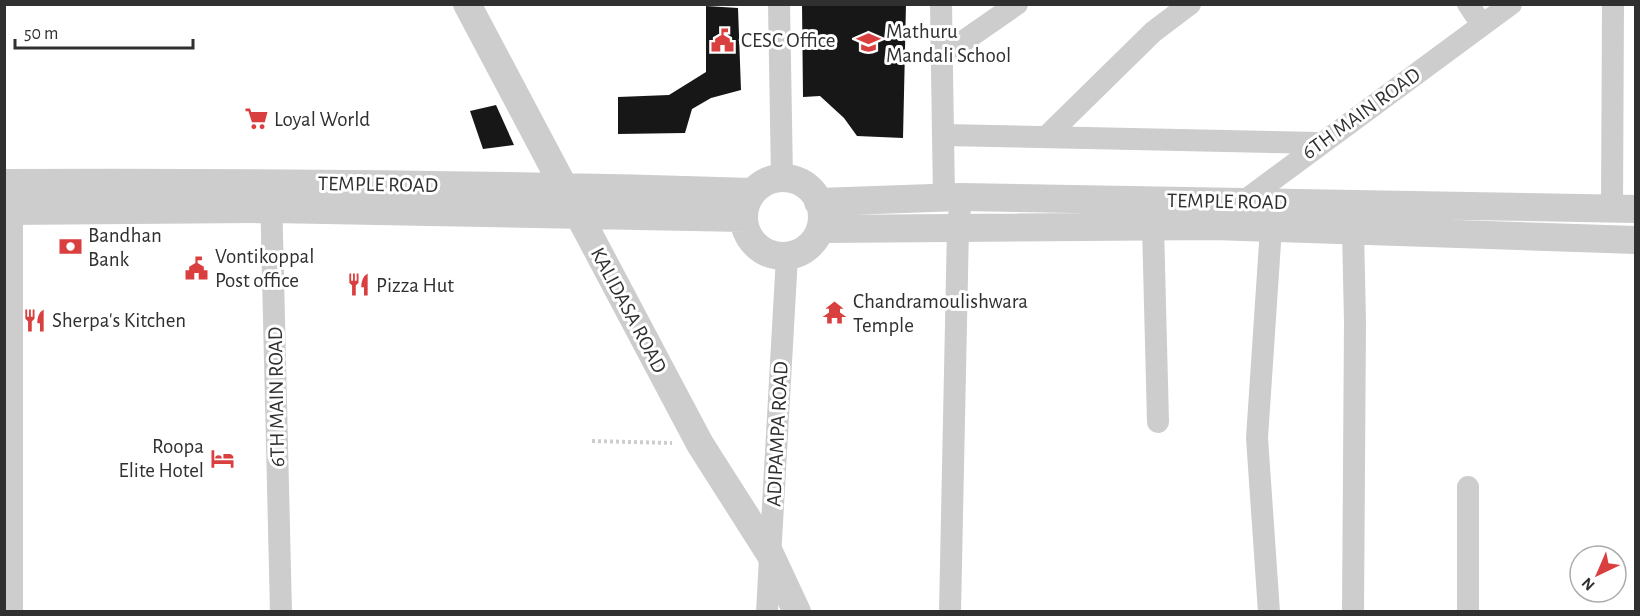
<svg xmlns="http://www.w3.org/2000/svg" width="1640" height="616" font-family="'Alegreya Sans',sans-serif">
  <rect width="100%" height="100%" fill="#fff"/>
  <path fill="#171717" d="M802 4H906L903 138 857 136 844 118 820 96 803 97Z
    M706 6 738 8 741 90 711 98 692 109 685 133 618 134V97L669 95 706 72Z
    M496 105 514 145 483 149 470 111Z"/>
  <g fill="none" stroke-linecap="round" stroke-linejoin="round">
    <path stroke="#cdcdcd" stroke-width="4" stroke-dasharray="3 3" stroke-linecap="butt" d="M592 441 672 443"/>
    <path stroke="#cdcdcd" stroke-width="22" d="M779 4 782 178
      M941 4 943 135 1321 143
      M1468 4 1482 25
      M942 56 1017 4
      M943 135 944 197
      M1046 137 1153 32 1190 4
      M271 193 281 612
      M12 194V612
      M1236 207 1511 4
      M1612 208 1613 4
      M1153 226 1158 422
      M1468 487V612
      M767 612 787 256
      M950 612 958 227 961 197
      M1269 612 1257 438 1271 228
      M1353 612 1355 322 1353 231"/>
    <path stroke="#cdcdcd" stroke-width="28" d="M467 4 700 444 770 554 797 612
      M744 217a39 39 0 1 1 78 0a39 39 0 1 1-78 0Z
      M4 183C254 182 503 184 752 192
      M818 202 961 197 1636 209
      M4 211 272 209 744 218
      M820 229 1214 226 1636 240"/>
  </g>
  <defs>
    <symbol id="civic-bare" viewBox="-9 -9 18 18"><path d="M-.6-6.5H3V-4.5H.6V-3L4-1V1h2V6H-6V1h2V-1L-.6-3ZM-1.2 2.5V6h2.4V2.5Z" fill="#da3f3f" stroke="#fff" stroke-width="2.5" paint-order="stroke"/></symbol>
    <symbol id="school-bare" viewBox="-9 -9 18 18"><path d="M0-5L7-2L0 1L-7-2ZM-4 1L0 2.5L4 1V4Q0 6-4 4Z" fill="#da3f3f" stroke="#fff" stroke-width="2.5" paint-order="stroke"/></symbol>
    <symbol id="supermarket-bare" viewBox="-9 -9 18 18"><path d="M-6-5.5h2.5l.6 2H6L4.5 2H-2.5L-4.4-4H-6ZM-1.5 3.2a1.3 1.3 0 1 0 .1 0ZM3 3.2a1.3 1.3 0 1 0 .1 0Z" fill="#da3f3f" stroke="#fff" stroke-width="2.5" paint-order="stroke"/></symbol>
    <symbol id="bank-bare" viewBox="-9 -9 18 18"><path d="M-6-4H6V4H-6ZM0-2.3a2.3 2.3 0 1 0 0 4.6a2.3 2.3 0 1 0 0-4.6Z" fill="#da3f3f" stroke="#fff" stroke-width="2.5" paint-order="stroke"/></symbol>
    <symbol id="restaurant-bare" viewBox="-9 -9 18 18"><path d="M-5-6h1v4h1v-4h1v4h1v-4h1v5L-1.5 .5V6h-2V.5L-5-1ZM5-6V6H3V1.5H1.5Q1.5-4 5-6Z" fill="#da3f3f" stroke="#fff" stroke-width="2.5" paint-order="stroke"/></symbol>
    <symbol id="temple-bare" viewBox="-9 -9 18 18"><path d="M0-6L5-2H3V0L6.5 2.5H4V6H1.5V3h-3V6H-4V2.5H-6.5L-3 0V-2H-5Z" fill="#da3f3f" stroke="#fff" stroke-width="2.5" paint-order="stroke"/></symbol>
    <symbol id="hotel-bare" viewBox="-9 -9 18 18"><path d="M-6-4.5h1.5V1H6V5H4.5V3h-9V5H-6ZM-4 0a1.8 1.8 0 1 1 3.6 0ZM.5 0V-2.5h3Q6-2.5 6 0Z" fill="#da3f3f" stroke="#fff" stroke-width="2.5" paint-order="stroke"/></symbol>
  </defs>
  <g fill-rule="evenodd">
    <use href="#civic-bare" x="706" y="24" width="33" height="33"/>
    <use href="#school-bare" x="852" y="26" width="33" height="33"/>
    <use href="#supermarket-bare" x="240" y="102" width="33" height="33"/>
    <use href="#bank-bare" x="54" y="230" width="33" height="33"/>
    <use href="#civic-bare" x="180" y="252" width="33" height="33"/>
    <use href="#restaurant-bare" x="342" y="268" width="33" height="33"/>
    <use href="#temple-bare" x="818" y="296" width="33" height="33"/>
    <use href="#restaurant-bare" x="18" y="304" width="33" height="33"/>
    <use href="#hotel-bare" x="206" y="442" width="33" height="33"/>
  </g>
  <g text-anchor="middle" stroke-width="6" stroke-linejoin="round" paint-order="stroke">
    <g font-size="21" fill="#303030" stroke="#fff" text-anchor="start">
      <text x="886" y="38">Mathuru<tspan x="886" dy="24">Mandali School</tspan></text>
      <text x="741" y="47">CESC Office</text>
      <text x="274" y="126">Loyal World</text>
      <text x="88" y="242">Bandhan<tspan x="88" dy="24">Bank</tspan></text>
      <text x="215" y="263">Vontikoppal<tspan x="215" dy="24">Post office</tspan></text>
      <text x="376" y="292">Pizza Hut</text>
      <text x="853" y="308">Chandramoulishwara<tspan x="853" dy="24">Temple</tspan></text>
      <text x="52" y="327">Sherpa's Kitchen</text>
      <text x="204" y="453" text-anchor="end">Roopa<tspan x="204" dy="24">Elite Hotel</tspan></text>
    </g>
    <g font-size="21" fill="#303030" stroke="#fff">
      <text transform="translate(1361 113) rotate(-36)" y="7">6TH MAIN ROAD</text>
      <text transform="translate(378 184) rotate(1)" y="7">TEMPLE ROAD</text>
      <text transform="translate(1227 201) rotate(1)" y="7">TEMPLE ROAD</text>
      <text transform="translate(629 310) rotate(62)" y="7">KALIDASA ROAD</text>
      <text transform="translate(276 397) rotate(-91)" y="7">6TH MAIN ROAD</text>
      <text transform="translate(777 434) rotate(-87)" y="7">ADIPAMPA ROAD</text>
    </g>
  </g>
  <rect width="1640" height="616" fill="none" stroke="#303030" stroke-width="12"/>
  <g transform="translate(1598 574) rotate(224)"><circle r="28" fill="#ffffff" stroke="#acacac" stroke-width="1.5"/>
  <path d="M0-4.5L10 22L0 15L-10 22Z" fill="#da3f3f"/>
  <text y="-9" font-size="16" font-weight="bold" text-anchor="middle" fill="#303030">N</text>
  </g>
  <path d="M15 39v9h178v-9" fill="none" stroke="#303030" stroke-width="3"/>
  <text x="24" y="39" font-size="18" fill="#303030" stroke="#ffffff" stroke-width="4.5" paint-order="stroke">50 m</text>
</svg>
